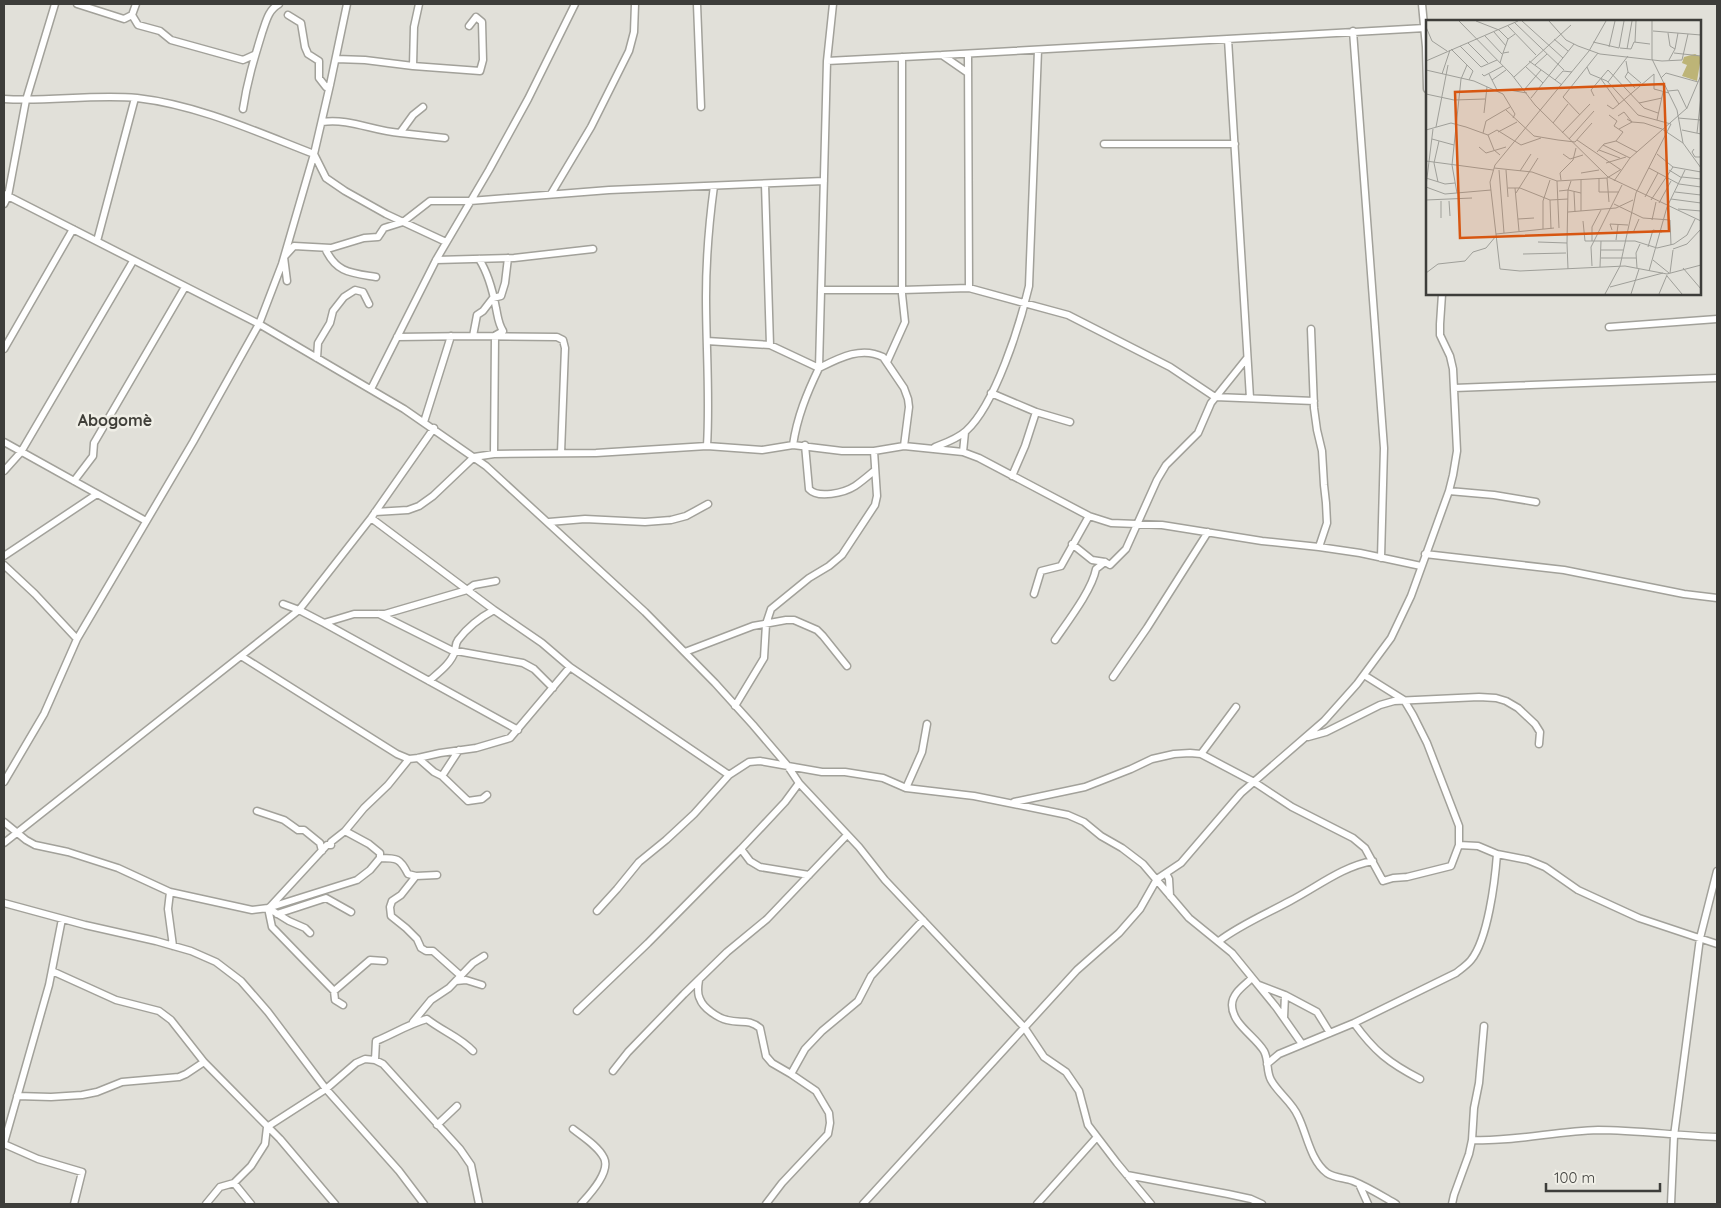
<svg xmlns="http://www.w3.org/2000/svg" width="1721" height="1208" font-family="Quicksand,sans-serif">
  <rect width="100%" height="100%" fill="#e1e0d9"/>
  <g fill="none" stroke-linecap="round" stroke-linejoin="round">
    <defs>
      <path id="minor" d="M77 4 124 19 132 15 136 4
        M697 4 701 107
        M1422 4 1426 47 1427 89
        M132 15 138 25 160 31 171 40 243 60 254 55
        M288 15 301 23 305 47 308 54 319 61V78L326 87 330 85
        M1353 31 1384 448 1381 558
        M1228 39 1250 398
        M968 54 969 288
        M942 55 1425 28
        M336 59 365 60 413 66 480 71 483 60 482 22 476 17 469 26
        M827 61 942 55 968 73
        M413 66 414 27 419 4
        M4 99C48 102 92 94 137 98 198 105 257 132 314 154L326 178 345 191 386 214 446 242
        M243 109C247 82 254 59 262 33 266 22 268 10 279 4
        M322 122C349 118 373 131 400 133L413 115 423 107
        M400 133 445 138
        M1104 144H1235
        M765 184 770 345
        M4 194 259 324 404 409 486 466 645 612 715 683 753 725 787 765 799 783 859 847 885 880 1024 1027 1044 1057 1066 1072 1079 1091 1088 1125 1117 1163 1151 1204
        M551 194 591 127 629 51 634 32 635 4
        M4 204 8 196 26 100 55 4
        M97 241 135 98
        M325 248C336 273 351 273 376 277
        M479 259C488 273 493 292 496 308 498 317 498 323 503 331L496 335
        M436 260 514 258 593 249
        M287 281 284 257 294 246 331 248 364 238 378 237 384 228 403 222 430 201H470L609 190 824 181
        M821 290H902L969 288 1068 315 1170 367 1215 397 1314 401
        M1609 327 1717 319
        M1311 329 1314 408 1317 430 1322 451 1324 485 1326 503 1327 523 1319 547
        M473 336 477 315 483 311 493 298 501 296 505 283 508 258
        M397 337 473 336 557 337 563 340 565 348 561 453
        M707 341 770 345 819 368 827 61 833 4
        M4 349 73 229
        M317 358 318 343 330 323 333 311 344 297 355 290 363 292 369 304
        M887 362 905 322 902 294V57
        M1454 388 1717 378
        M371 389 436 260 489 170 528 99 575 4
        M991 393 1036 412 1070 422
        M424 422 451 336
        M4 442 146 521
        M793 445C797 417 807 393 819 368 839 358 861 346 883 357L904 388 908 399 909 407 904 446
        M805 445 809 489C818 499 844 493 855 486 861 482 868 476 874 471
        M707 446C710 396 706 347 706 297 706 260 709 223 714 186
        M935 447C945 443 957 439 966 431 995 405 1020 325 1029 286L1038 50
        M963 452 965 432
        M494 454 495 336
        M4 471 21 452 133 261
        M1012 476 1025 446 1036 412
        M74 481 93 456 94 443 185 287
        M1449 491 1494 495 1536 502
        M375 512 408 510 419 506 433 496 474 457 494 454 596 453 707 446 762 450 793 445 842 451H874L904 446 963 452 979 458 1089 516 1111 523 1162 525 1262 541 1319 547 1360 553 1421 566
        M371 518 494 610 542 643 570 667 729 775
        M549 522 585 519 645 522 671 520 686 516 708 504
        M1072 544 1092 560 1105 562 1110 565 1126 549 1157 480 1166 465 1198 433 1211 403 1247 358
        M1425 554 1564 570 1684 594 1717 598
        M4 556 97 494
        M4 565 35 594 77 639
        M1034 594 1041 571 1061 566 1089 516
        M283 604 299 610 324 623 518 730
        M379 614 451 650 523 663 534 669 553 688
        M324 623 354 614H385L467 590 474 585 496 581
        M1055 640C1068 621 1092 590 1096 569L1105 562
        M685 652 753 626 786 620H794L817 630 823 636 847 666
        M241 656 397 754 409 759 418 758 440 753 476 748 510 738 570 667
        M1364 675 1404 700 1413 715 1427 743 1459 826V845L1478 846 1497 854 1528 860 1545 867 1578 890 1639 918 1717 944
        M1113 677 1147 628 1208 532
        M429 681C438 673 451 664 455 651 456 647 455 644 458 640 467 628 481 617 494 610
        M735 706 764 658 766 624 771 609 809 578 829 566 842 555 875 505 877 496 874 451
        M1308 737 1326 732 1380 705 1394 701 1479 697 1496 698 1506 701 1518 708 1535 724 1540 732 1539 744
        M1201 754 1236 707
        M418 758 434 772 442 776 459 750
        M442 776 468 801 482 799 487 795
        M4 782 44 714 77 639 193 442 259 324 282 264 314 154 330 85 347 4
        M906 788 922 752 927 724
        M1014 802 1085 787 1131 769 1152 759 1174 754 1190 753 1201 754 1254 782 1292 807 1353 838 1365 848 1383 881 1393 878 1407 877 1451 866 1459 845
        M257 811 284 820 298 830H304L320 843 322 851
        M4 822 26 840 35 845 68 852 118 868 170 892 252 910 268 908 357 880 370 870 380 858
        M4 843 299 610 371 518 434 428
        M741 849 750 861 760 867 809 875
        M380 858C397 858 400 858 408 874L416 876 401 895 392 901 390 907 391 916 406 928 417 939 421 948 426 951H433L461 976
        M380 858V853L369 844 345 831 364 808 388 785 409 759
        M1166 873 1169 879 1170 896
        M416 876 437 875
        M170 892 168 909 173 946
        M4 903 85 925 156 941 191 951 216 962 241 981 268 1012 326 1089 399 1171 424 1204
        M269 908 327 845H331V842L345 831
        M597 911 617 889 639 862 666 840 694 814 729 775 749 762 760 761 822 772H845L883 778 906 788 974 796 1068 815 1084 822 1101 836 1122 848 1143 864 1189 918 1232 953 1276 1007 1302 1044
        M277 914 326 898 351 912
        M310 933 305 928 289 921 268 908 272 927 334 991 370 960 384 961
        M1219 941C1240 925 1266 914 1290 901 1317 887 1343 866 1373 861
        M52 971 116 1000 159 1011 171 1020 204 1062 280 1139 335 1204
        M1252 978C1245 985 1232 993 1232 1005 1232 1024 1255 1036 1264 1051 1269 1060 1266 1071 1271 1080 1278 1093 1292 1102 1298 1116 1307 1134 1310 1160 1327 1173 1334 1178 1345 1178 1353 1181 1368 1187 1382 1196 1396 1204
        M699 980C698 986 697 994 700 999 703 1008 718 1018 727 1020 741 1024 748 1018 760 1028L766 1056 772 1063 791 1074 816 1091 829 1113 830 1123 828 1134 782 1183 766 1204
        M456 981 466 980 482 985
        M1259 985 1285 995 1317 1012 1330 1033
        M334 991 335 1000 343 1005
        M577 1011 648 943 741 849 785 802 799 783
        M1284 1018 1285 995
        M413 1022 431 1000 449 988 473 963 484 956
        M1354 1023C1374 1051 1389 1063 1420 1079
        M375 1060 376 1041C393 1034 409 1024 427 1019 442 1031 460 1037 473 1051
        M1267 1064 1279 1054 1354 1023 1456 973C1461 969 1467 965 1471 960 1488 939 1495 881 1497 854
        M613 1071 628 1052 684 994 727 952 767 919 847 835
        M791 1074 805 1049 822 1031 858 1001 871 976 923 920
        M17 1096 51 1097 82 1095 97 1092 122 1082 179 1077 186 1074 204 1062
        M437 1125 457 1106
        M573 1129C583 1137 598 1146 604 1158 611 1172 589 1195 581 1204
        M1472 1140C1514 1142 1556 1131 1598 1130 1638 1130 1678 1136 1717 1137
        M4 1143 49 985 62 919
        M4 1144 38 1159 82 1172 74 1204
        M1127 1175 1228 1194 1251 1199 1262 1204
        M234 1183 251 1204
        M1359 1184 1368 1204
        M206 1204 220 1187 234 1183 251 1166 265 1144 267 1127 326 1089 356 1063 365 1059 375 1060 383 1064 460 1149 471 1165 479 1204
        M863 1204 1077 970 1119 933 1140 909 1157 879 1181 863 1241 793 1324 721 1357 684 1391 638 1411 596 1449 491 1453 475 1457 451 1453 369 1450 356 1440 335V324L1442 294
        M1037 1204 1097 1137
        M1452 1204 1454 1195 1469 1154 1472 1140 1474 1108 1479 1083 1484 1026
        M1671 1204 1674 1136 1700 938 1717 871"/>
    </defs>
    <use href="#minor" stroke="#a2a19a" stroke-width="9"/>
    <use href="#minor" stroke="#fff" stroke-width="6"/>
  </g>
  <g text-anchor="middle" stroke-width="5" stroke-linejoin="round" paint-order="stroke">
    <g font-size="16" font-weight="bold" fill="#403f39" stroke="#efeee6">
      <text x="115" y="426">Abogomè</text>
    </g>
  </g>
  <g transform="translate(1426 20)">
    <rect width="275" height="275" fill="#e1e0d9"/>
    <path d="M269 34 275 37 271 61 256 56 261 45 256 43 258 37Z" fill="#bdb477"/>
    <path fill="none" stroke="#9f9f99" stroke-width="1" d="M33 1 86 55 109 85 182 157 275 201M50 1 73 10 82 19M96 1 137 38M123 1 140 20 152 26 174 34 236 41 256 40 262 14M180 1 163 31 69 145 64 162 74 249 94 251 199 246 241 254 275 245M226 1V39L251 90 257 123 275 148M89 3 138 50M82 6 110 35M0 7 6 21 21 31M227 11 275 15M68 12 80 26M242 13 244 26 249 29 243 40M59 16 76 34M128 19 142 31M167 22 193 28 198 1M209 22 210 1M42 23 62 43M34 26 55 47 71 40M183 27 189 1M194 28 205 29 208 22 224 24M25 29 47 51 43 60M201 29 206 1M249 29 252 13M77 33 82 19 89 14M248 33 275 36M0 41 92 1M103 41 136 65M200 41 202 52 199 57 209 68M74 43 77 33 83 32M109 45 121 34M99 46 117 63M161 47 164 54 181 61 212 95 245 104 210 173 194 246 179 274M0 50 48 61 77 74 89 94 87 98M202 52 215 63M16 54 24 30M56 54 58 56 77 46M63 54 72 72M88 57 145 5M235 58 240 53 272 62M175 59 193 84 228 54V69L243 73M66 60 80 50M129 60 137 51 146 52M182 62 202 36M83 70 101 73M98 70 115 50M242 71 252 70 261 89M0 74 28 80 59 79M168 76 165 70 182 50 218 88 232 93M105 78 148 24M213 83 236 78M181 85 187 89 193 84M80 90 108 116 132 120 149 122 166 103M58 93 61 67M154 95 137 77 172 33M183 95 191 101 188 106 197 112 190 121M192 96 198 92 206 102 201 99M252 98 275 100M231 100 237 72M127 103 142 84M10 107 22 45M193 109 206 102 218 103 236 109 257 123M0 110 25 103 40 107 62 115 68 130 74 135M256 110 275 114M72 112 91 102M57 113 60 101 84 87M136 113 164 84M271 113 275 76M62 115 71 110 95 125 115 118M6 119 28 125M143 119 168 91M151 120 195 150M177 125 204 138M53 127 60 133 80 127M268 129 266 132 269 137H275M173 130 194 138M171 132 178 124 190 121 211 132M137 134 144 139 157 135M231 134 247 147 275 152M0 141 67 150M180 143 200 137M68 148 106 152 131 161 181 158 194 150M223 148 253 164 275 167M73 150 78 213M80 150 82 177M243 150 256 158M94 151 105 134M155 153 173 150M256 157 275 159M0 158 19 164 29 163M173 158V172H193M181 158 183 182M135 160 134 153 147 140 150 128M155 160V191M131 161 133 208M188 161 204 138 261 88 275 55M12 162 8 143 13 121M0 166 7 109M0 167 19 174 65 170M82 168H94L124 180 142 179M89 168 93 211M133 171 142 170 145 161M148 172 149 192M249 172 275 175M31 173 26 145 35 59 41 45M90 173 112 138M219 177 232 153M245 179 275 183M0 180 46 178M124 180 125 209M225 180 247 147M15 181V198M23 181 24 196M233 183 245 161M188 184 217 198 244 200 245 225M252 189 275 191M142 192 190 188 207 180M92 199 108 198M226 200 230 182M157 201 159 221H209L231 228 248 224 261 215 269 199M117 209V181L124 160M186 210 184 204 202 205M207 213 213 199M70 214 128 208M190 220 192 205M166 221V207L175 190M112 222 141 223 142 249M141 223 142 170 155 173M222 227 227 210 236 212M247 229 261 224 275 209M175 230H197M97 234 140 233M175 238H210M227 240 243 253M166 246 165 227 196 165M174 247 175 221M211 248 210 233 214 224M257 248 275 269M223 251 241 187 259 150M0 253 12 244 39 241 47 232 60 228 70 216M244 253 247 230M241 256 256 274M184 267 237 253M205 274 213 249M233 274 241 255"/>
    <path fill="#d75611" fill-opacity="0.15" stroke="#d75611" stroke-width="2.5" d="M238 64 243 211 34 218 29 72Z"/>
    <rect width="275" height="275" fill="none" stroke="#3d3d3a" stroke-width="2.5"/>
  </g>
  <rect width="1721" height="1208" fill="none" stroke="#3d3d3a" stroke-width="10"/>
  <path d="M1546 1183v8h114v-8" fill="none" stroke="#3d3d3a" stroke-width="2.5"/>
  <text x="1554" y="1183" font-size="15" fill="#3d3d3a" stroke="#efeee6" stroke-width="4" paint-order="stroke">100 m</text>
</svg>
